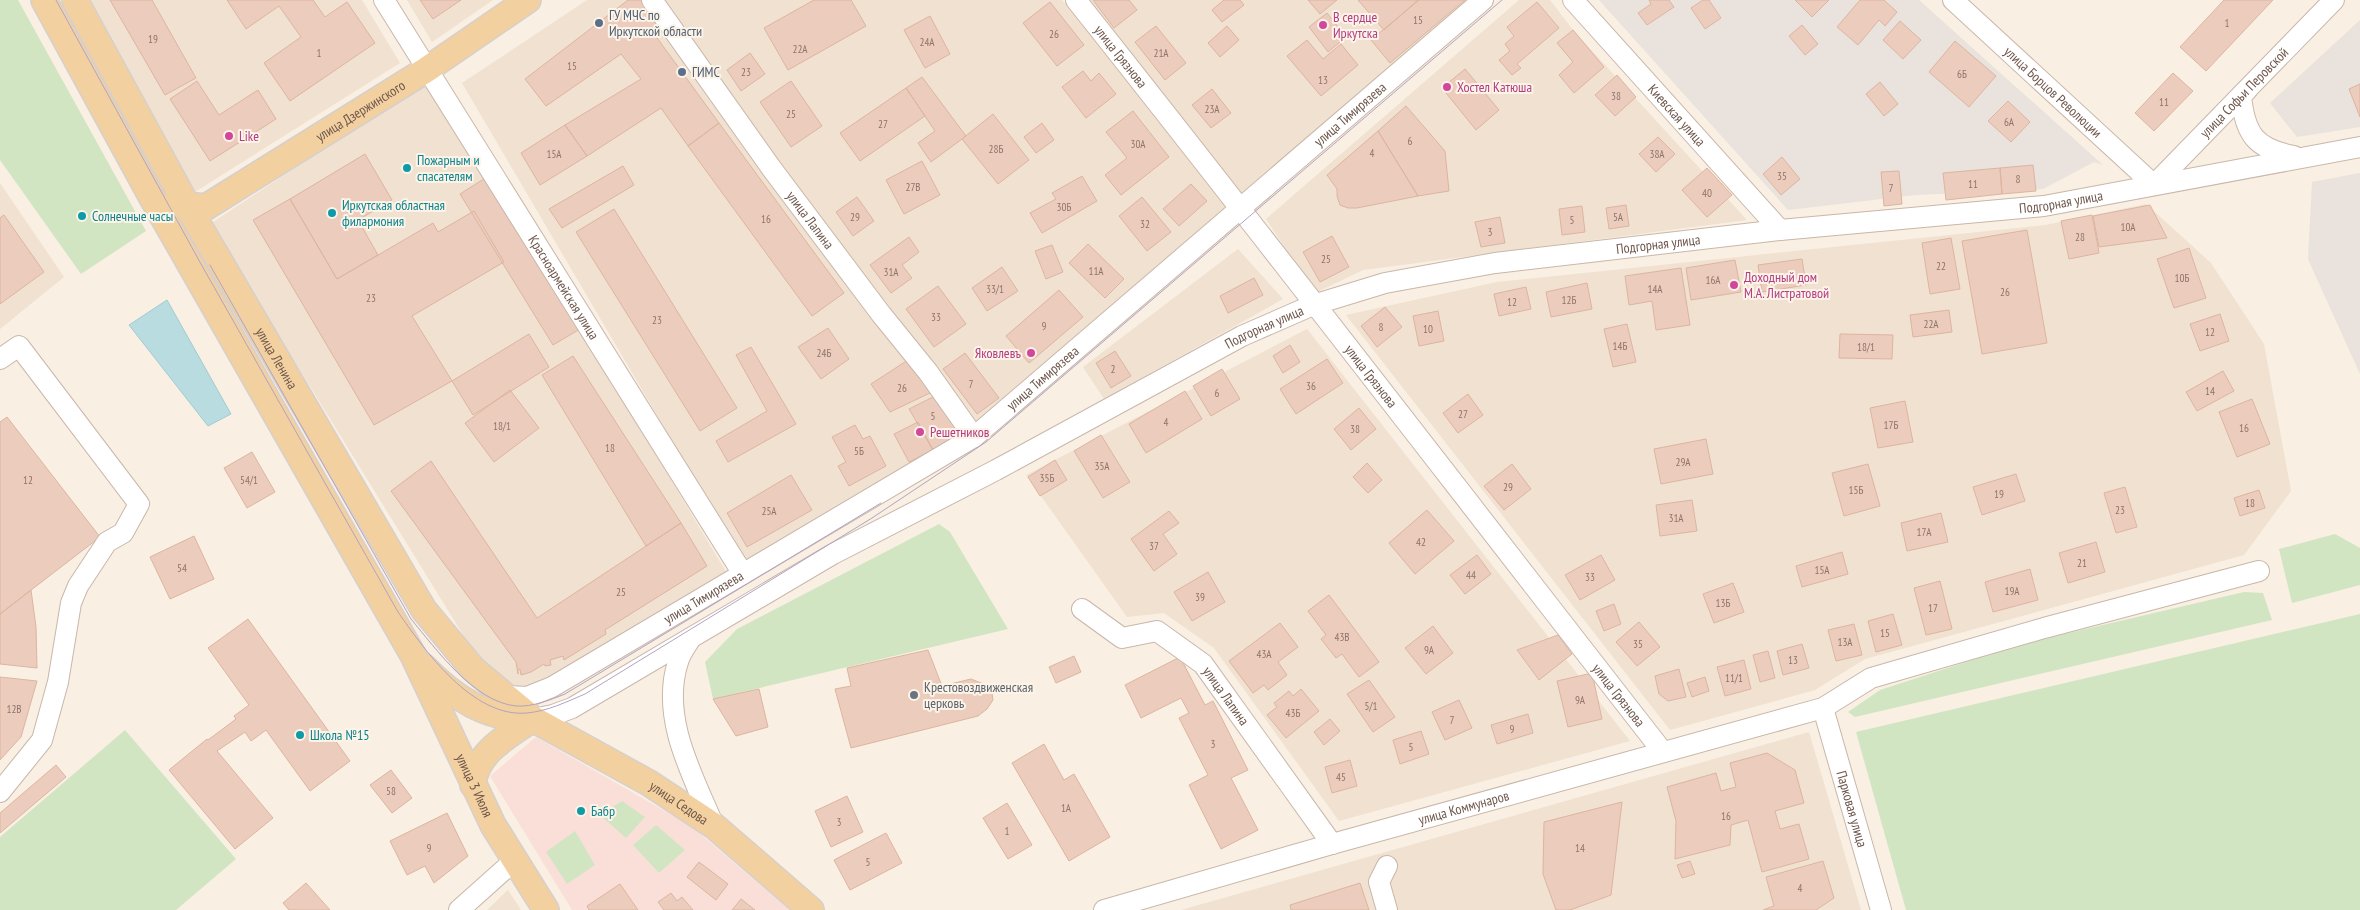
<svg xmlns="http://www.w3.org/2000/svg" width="2360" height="910" font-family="'PT Sans Narrow',sans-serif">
  <rect width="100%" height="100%" fill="#f9efe2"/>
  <path fill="#f0e1d1" d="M91 0H362L400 63 195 192Z
    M407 0H493L432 42Z
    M587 0H649L969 435 745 565 462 83Z
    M659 0H1062L1234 208 975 431Z
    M1089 0H1470L1243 202Z
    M1519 0H1550L1573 30 1747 220 1363 270 1315 293 1266 219Z
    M430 79 728 575 528 690 494 685 210 224Z
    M0 183 64 277 0 329Z
    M2146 204 2211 263 2264 344 2291 491 2244 555 1865 659 1815 690 1670 730 1346 315 1497 282 2046 225Z
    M1238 249 1283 299 1104 399 1083 367Z
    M1307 329 1630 741 1339 821 1214 648 1164 613 1127 617 1026 475Z
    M1809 732 1861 910H1181Z
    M508 890 521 910H487Z"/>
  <path fill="#f9dfd7" d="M536 737 691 826 790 910H572L490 776Z"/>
  <path fill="#e9e2dd" d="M1599 0H1919L2103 165 2094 162 2043 189 1915 195 1788 210Z
    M2360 20V127L2297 137 2270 103Z
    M2360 173V374L2308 259 2312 182Z"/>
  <path fill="#d2e5c3" d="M0 0H18L146 231 81 274 0 160Z
    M939 524 950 532 1008 629 713 699 705 662 737 629Z
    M2335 534 2360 548V585L2292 603 2279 549Z
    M2244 592 2263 593 2272 620 1855 717 1848 712 1880 690 2021 644Z
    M2360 614V910H1906L1856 732Z
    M125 730 236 859 176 910H0V837Z
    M622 801 645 817 626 838 600 815Z
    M656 825 685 850 659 873 633 845Z
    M575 831 595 865 567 884 546 852Z"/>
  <path fill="#b9dce0" stroke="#a0ccd1" d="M167 300 231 414 208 426 129 325Z"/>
  <path fill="#eccdbd" stroke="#ddb49f" d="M110 0H152L196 78 165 95Z
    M227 0H313L325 17 347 2 375 43 290 101 264 63 301 37 279 6 246 29Z
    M420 0H461L433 19Z
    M628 0H649L662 21 652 31 719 123 688 146 661 108 587 156 565 125 641 79 621 54 546 106 525 79Z
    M814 0H851L866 26 788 70 764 28Z
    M1093 0H1129L1137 10 1114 28Z
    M1224 0H1240L1244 5 1222 22 1212 10Z
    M1308 0H1337L1320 14Z
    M1358 0H1418L1384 30Z
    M1419 0H1465L1390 63 1371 40Z
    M1649 0H1669L1674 7 1647 25 1638 13 1651 4Z
    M1703 0H1709L1721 18 1705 29 1691 8Z
    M1795 0H1829L1812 17Z
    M1860 0H1884L1897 12 1885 26 1879 20 1858 45 1837 27Z
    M2224 0H2273L2206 71 2180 47Z
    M1050 2 1084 45 1057 66 1023 23Z
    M1537 2 1559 28 1517 64 1521 68 1512 75 1499 60 1510 51 1505 44 1514 36 1507 27Z
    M1327 13 1346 37 1328 52 1309 27Z
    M930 16 950 54 925 68 904 30Z
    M1900 21 1921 40 1903 59 1883 40Z
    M1802 25 1818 44 1805 55 1789 36Z
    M1156 26 1186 63 1165 80 1135 42Z
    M1227 26 1239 40 1220 57 1208 43Z
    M1573 30 1604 67 1574 93 1559 75 1573 62 1557 43Z
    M1307 40 1323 59 1341 44 1358 65 1321 96 1287 56Z
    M1955 41 1996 76 1969 107 1929 72Z
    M750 53 765 74 741 91 727 70Z
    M1465 69 1499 110 1476 130 1442 88Z
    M1083 71 1091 81 1099 73 1116 94 1086 118 1062 87Z
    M2173 73 2193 91 2154 131 2135 113Z
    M1617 75 1636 97 1615 116 1595 95Z
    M922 77 966 136 931 162 918 143 935 131 906 88Z
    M197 81 219 115 258 90 276 119 210 161 170 99Z
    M791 81 822 126 791 147 760 102Z
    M1880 82 1898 104 1884 116 1866 94Z
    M2360 84V117L2349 89Z
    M906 88 925 116 860 161 840 133Z
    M1212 89 1231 113 1211 128 1192 105Z
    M2008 101 2030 122 2011 142 1988 121Z
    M1406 106 1445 151 1449 191 1418 196 1378 131Z
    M1133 111 1169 157 1121 195 1105 175 1127 158 1106 132Z
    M993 114 1029 160 998 184 962 139Z
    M719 123 844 293 812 316 688 146Z
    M1042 123 1054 140 1036 153 1024 137Z
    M565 125 587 156 540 185 521 153Z
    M1378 131 1418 196 1357 208H1348L1340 205 1337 196V189L1327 175Z
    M1658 137 1675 154 1656 172 1639 154Z
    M365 154 392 200 358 220 378 255 337 279 290 199Z
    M1782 157 1800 179 1781 195 1763 174Z
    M922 161 940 195 904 214 886 180Z
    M2033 165 2036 191 2002 194 2000 168Z
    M623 166 634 185 562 228 549 209Z
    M1707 168 1732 195 1707 217 1682 190Z
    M2000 168 2002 194 1946 200 1943 173Z
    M1899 171 1902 204 1884 206 1881 172Z
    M1082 176 1097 201 1042 233 1030 213 1056 199 1052 193Z
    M487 177 580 329 553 345 460 194Z
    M1191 184 1207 201 1179 226 1163 209Z
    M857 197 874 221 853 236 836 212Z
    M1142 197 1171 232 1147 251 1119 216Z
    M290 199 337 279 433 223 438 232 474 211 504 262 412 316 452 381 374 425 253 220Z
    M1626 205 1629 226 1609 229 1606 208Z
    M2150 205 2167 238 2099 247 2093 216Z
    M1582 206 1585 232 1562 235 1559 209Z
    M614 209 737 408 700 431 576 232Z
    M4 215 44 272 0 304V218Z
    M2092 215 2099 253 2069 259 2061 221Z
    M1500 217 1505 243 1481 247 1475 222Z
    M2027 230 2047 343 1982 354 1962 241Z
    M1332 236 1349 267 1320 282 1303 252Z
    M909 237 919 252 902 265 912 278 891 293 870 265Z
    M1951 238 1960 289 1930 294 1922 243Z
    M1088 244 1124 279 1105 298 1069 263Z
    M1052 245 1063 272 1046 279 1035 251Z
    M2189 248 2206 298 2174 308 2157 259Z
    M1802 259 1806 285 1762 292 1758 265Z
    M1735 260 1741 292 1691 300 1686 268Z
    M1002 267 1018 291 987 311 972 288Z
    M1681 268 1690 325 1656 330 1652 301 1629 305 1625 276Z
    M1254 278 1263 295 1228 313 1220 296Z
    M1587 283 1592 309 1551 317 1546 292Z
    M938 286 966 324 934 347 906 309Z
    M1526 287 1531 309 1499 316 1494 294Z
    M1059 290 1083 317 1029 363 1006 336Z
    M1385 307 1402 327 1377 347 1361 326Z
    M1949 310 1952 332 1913 337 1910 315Z
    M1438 311 1444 341 1419 346 1413 316Z
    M2220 314 2229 341 2200 351 2190 324Z
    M1627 324 1636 362 1613 367 1604 329Z
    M828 328 849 359 821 379 798 347Z
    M529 334 549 367 473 415 452 381Z
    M1840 334 1893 335 1892 359 1839 358Z
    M1290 345 1300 362 1283 373 1273 356Z
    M751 347 796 424 728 462 716 441 767 411 736 355Z
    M1115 351 1131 376 1111 388 1096 363Z
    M965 353 999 398 977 414 943 369Z
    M573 356 681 523 646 546 542 375Z
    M911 358 932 392 890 412 871 384Z
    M1327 359 1343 383 1296 414 1280 389Z
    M1222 369 1240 399 1211 416 1193 386Z
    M2223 371 2234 391 2197 411 2186 392Z
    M510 390 539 428 494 462 465 423Z
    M1185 391 1202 419 1146 453 1129 424Z
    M939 394 962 433 933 450 909 409Z
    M1468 394 1483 415 1458 433 1443 413Z
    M2252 399 2270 444 2237 457 2219 412Z
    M1905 401 1913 442 1878 448 1870 408Z
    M1359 408 1376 429 1351 450 1334 429Z
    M7 417 100 537 0 614V422Z
    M918 422 933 450 909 462 894 434Z
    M855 425 863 439 870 436 886 466 849 486 838 466 846 462 832 437Z
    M1101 435 1130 482 1103 498 1074 451Z
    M1706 439 1713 474 1661 484 1654 449Z
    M252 452 275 492 247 508 224 468Z
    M1055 460 1067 480 1040 496 1028 477Z
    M431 461 537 618 681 523 707 566 605 630 606 634 564 660 563 656 550 660 551 665 545 666 544 664 531 672 521 675 520 669 518 670V674L516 662 391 491Z
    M1367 463 1382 480 1368 493 1353 477Z
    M1512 464 1531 489 1504 510 1484 486Z
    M1868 464 1880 506 1844 516 1832 473Z
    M2016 474 2025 501 1982 515 1973 487Z
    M791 475 812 510 747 547 727 513Z
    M2125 487 2137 527 2116 533 2104 493Z
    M2259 490 2265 508 2240 516 2234 498Z
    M1692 500 1697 531 1660 536 1656 505Z
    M1427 510 1454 541 1415 574 1389 543Z
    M1169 511 1179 523 1163 534 1177 554 1154 571 1131 539Z
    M1941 513 1948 542 1907 551 1901 523Z
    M194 536 214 579 170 599 150 557Z
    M2096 542 2105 572 2068 583 2059 553Z
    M1842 552 1848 574 1802 587 1796 566Z
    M1477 555 1491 574 1465 594 1450 575Z
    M1601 555 1615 580 1580 600 1565 575Z
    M2030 569 2038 600 1993 612 1985 582Z
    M1208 572 1225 602 1192 621 1174 592Z
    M1940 581 1952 629 1926 635 1914 588Z
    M1733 583 1744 612 1714 623 1703 594Z
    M31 590 36 627 37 668 0 664V614Z
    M1329 595 1379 662 1359 677 1342 654 1336 658 1321 639 1326 635 1308 611Z
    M1614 604 1621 624 1604 631 1596 611Z
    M1893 614 1902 645 1876 652 1868 621Z
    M248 619 350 761 310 791 266 730 251 741 245 732 217 751 273 818 235 849 169 770 207 739 208 740 236 719 234 716 249 705 208 648Z
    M1639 622 1660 647 1637 666 1616 642Z
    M1280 623 1298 647 1278 662 1287 675 1268 690 1264 685 1253 693 1229 661Z
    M1854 624 1862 655 1836 661 1828 630Z
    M1433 626 1453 653 1426 674 1405 648Z
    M1558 635 1572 654 1539 680 1517 650Z
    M1802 644 1809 668 1783 675 1777 651Z
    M928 650 942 686 971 679 991 687 993 700 987 709 978 716 851 748 835 689 851 686 847 668Z
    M1768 651 1775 678 1760 682 1753 655Z
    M1074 656 1081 672 1056 683 1049 667Z
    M1180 657 1205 705 1213 701 1248 770 1231 778 1258 830 1221 849 1189 785 1208 775 1179 718 1189 713 1181 698 1141 718 1125 685Z
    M1744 660 1751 689 1725 696 1717 667Z
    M1679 669 1686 697 1668 701 1659 694 1655 676Z
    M1592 673 1602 719 1568 727 1557 681Z
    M0 677 37 681 21 737 0 760Z
    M1705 677 1709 691 1692 697 1687 683Z
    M1369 680 1395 717 1373 732 1347 694Z
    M759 689 768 727 736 736 713 699Z
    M1301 689 1319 711 1286 738 1267 715 1277 707 1274 703 1289 691 1293 696Z
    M1459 700 1472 728 1445 740 1432 712Z
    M1528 714 1533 733 1497 744 1491 725Z
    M1330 719 1340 731 1324 745 1314 732Z
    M1421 731 1429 754 1400 764 1393 740Z
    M1044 744 1064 780 1074 774 1110 837 1069 861 1012 763Z
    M1767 753 1795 770 1804 803 1775 811 1780 829 1799 824 1809 859 1762 872 1748 820 1731 825 1730 845 1675 859 1676 821 1667 787 1716 773 1721 791 1736 787 1730 763Z
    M1350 760 1357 786 1332 793 1325 767Z
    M56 765 66 777 0 833V813Z
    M391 770 412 798 392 813 370 785Z
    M847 796 863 832 831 847 815 811Z
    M1622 802 1611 895 1570 910H1556L1543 874 1544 822Z
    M1007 803 1032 845 1008 859 983 818Z
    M447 813 468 856 434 883 425 866 407 875 390 841Z
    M886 833 902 863 850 890 834 860Z
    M1690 861 1695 874 1682 878 1677 865Z
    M1823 861 1834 898 1816 910H1763L1774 906 1766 877Z
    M699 862 728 884 716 900 687 877Z
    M306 883 330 910H289L283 903Z
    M1360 883 1369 910H1291L1290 905Z
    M620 884 638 910H589L587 906Z
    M671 893 677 901 682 897 693 910H664L658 902Z
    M741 899 755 910H732Z"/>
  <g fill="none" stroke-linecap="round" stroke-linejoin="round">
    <defs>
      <g id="minor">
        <path id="s1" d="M384 0 743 574"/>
        <path id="s2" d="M652 0 772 169 881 314 928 372 974 437"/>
        <path id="s3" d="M1076 0C1274 249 1467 501 1663 752"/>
        <path id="s4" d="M1573 0 1780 230"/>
        <path id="s5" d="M1953 0 2154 185"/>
        <path d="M2247 90 2241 96C2245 135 2256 149 2294 156"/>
        <path id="s6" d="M2154 185 2334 0"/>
        <path d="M0 359 19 346 139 504 123 533 107 542 78 586 71 603 58 682 42 740 0 792"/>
        <path id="s7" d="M1082 609 1122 638 1157 631 1203 664 1332 844"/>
        <path d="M691 638C686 646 680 654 678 662 660 718 693 776 714 826"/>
        <path id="s8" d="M506 696 527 697 552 687 974 437 1483 0"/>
        <path id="s9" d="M1823 708 1881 910"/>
        <path id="s10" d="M533 719 553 715 572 708 833 554 996 470 1242 336 1313 305 1385 283 1495 263 1780 230 2044 206 2360 147"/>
        <path d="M1387 866 1379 882 1387 910"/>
        <path d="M459 910 515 860"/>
        <path id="s11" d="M1104 910 1332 844 1823 708 1871 678 2044 628 2259 571"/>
      </g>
      <g id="major">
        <path id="s12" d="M44 0 151 196 413 655 493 825 546 910"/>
        <path id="s13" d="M75 0 188 207 424 610 473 669 533 719 649 783 714 826 811 910"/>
        <path id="s14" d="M174 204 206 207 426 70 528 0"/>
        <path d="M423 666C454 698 487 720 533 719"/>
        <path d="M473 785C475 753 509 735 533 719"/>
      </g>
    </defs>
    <use href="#minor" stroke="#c9b7aa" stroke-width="22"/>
    <use href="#major" stroke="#d6d0cd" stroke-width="28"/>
    <use href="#minor" stroke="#fff" stroke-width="20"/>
    <use href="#major" stroke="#f2d0a0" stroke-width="25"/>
    <path stroke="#b2a3c1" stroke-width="1" d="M56 0 201 264 398 612C425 651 473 718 527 713 548 711 566 702 585 694L872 518 986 442 1502 0
      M210 265 411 619C436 649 474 702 516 706 533 707 550 700 565 694L881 503"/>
  </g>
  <g fill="#5c6f8a" stroke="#fdf4e8" stroke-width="2">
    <circle cx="599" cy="23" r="5"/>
    <circle cx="682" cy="72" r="5"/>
  </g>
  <g fill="#d1479c" stroke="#fdf4e8" stroke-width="2">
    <circle cx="1323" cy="25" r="5"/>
    <circle cx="1447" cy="87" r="5"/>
    <circle cx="229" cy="136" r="5"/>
    <circle cx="1734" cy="285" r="5"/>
    <circle cx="1031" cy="353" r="5"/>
    <circle cx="920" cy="432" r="5"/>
  </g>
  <g fill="#0f9aa8" stroke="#fdf4e8" stroke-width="2">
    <circle cx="407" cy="168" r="5"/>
    <circle cx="332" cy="213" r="5"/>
    <circle cx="82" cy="216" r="5"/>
    <circle cx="300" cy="735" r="5"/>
    <circle cx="581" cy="811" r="5"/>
  </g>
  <circle fill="#6b7280" stroke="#fdf4e8" stroke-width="2" cx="914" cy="695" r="5"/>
  <g text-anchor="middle" stroke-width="4" stroke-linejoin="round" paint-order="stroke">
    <g font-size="11" fill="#8e7468">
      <text x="1418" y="24">15</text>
      <text x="2227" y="27">1</text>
      <text x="1054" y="38">26</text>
      <text x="153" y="43">19</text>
      <text x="927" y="46">24А</text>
      <text x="800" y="53">22А</text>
      <text x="319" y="57">1</text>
      <text x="1161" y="57">21А</text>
      <text x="572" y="70">15</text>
      <text x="746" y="76">23</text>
      <text x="1962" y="78">6Б</text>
      <text x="1323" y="84">13</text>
      <text x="1616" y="100">38</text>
      <text x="2164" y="106">11</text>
      <text x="1212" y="113">23А</text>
      <text x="791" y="118">25</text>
      <text x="2009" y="126">6А</text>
      <text x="883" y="128">27</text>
      <text x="1410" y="145">6</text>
      <text x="1138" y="148">30А</text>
      <text x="996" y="153">28Б</text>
      <text x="1372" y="157">4</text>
      <text x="554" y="158">15А</text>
      <text x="1657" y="158">38А</text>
      <text x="1782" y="180">35</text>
      <text x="2018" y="183">8</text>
      <text x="1973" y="188">11</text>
      <text x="913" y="191">27В</text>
      <text x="1891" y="192">7</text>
      <text x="1707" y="197">40</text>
      <text x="1064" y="211">30Б</text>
      <text x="855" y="221">29</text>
      <text x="1618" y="221">5А</text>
      <text x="766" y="223">16</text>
      <text x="1572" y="224">5</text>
      <text x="1145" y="228">32</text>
      <text x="2128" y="231">10А</text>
      <text x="1490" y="236">3</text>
      <text x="2080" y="241">28</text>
      <text x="1326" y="263">25</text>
      <text x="1941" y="270">22</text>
      <text x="1096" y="275">11А</text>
      <text x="891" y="276">31А</text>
      <text x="2182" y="282">10Б</text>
      <text x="1713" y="284">16А</text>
      <text x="995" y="293">33/1</text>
      <text x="1655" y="293">14А</text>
      <text x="2005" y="296">26</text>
      <text x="371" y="302">23</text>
      <text x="1569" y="304">12Б</text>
      <text x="1512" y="306">12</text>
      <text x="936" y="321">33</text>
      <text x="657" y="324">23</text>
      <text x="1931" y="328">22А</text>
      <text x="1044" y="330">9</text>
      <text x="1381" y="331">8</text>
      <text x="1428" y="333">10</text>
      <text x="2210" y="336">12</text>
      <text x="1620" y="350">14Б</text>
      <text x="1866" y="351">18/1</text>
      <text x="824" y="357">24Б</text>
      <text x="1113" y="373">2</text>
      <text x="971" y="388">7</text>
      <text x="1311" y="390">36</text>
      <text x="902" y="392">26</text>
      <text x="2210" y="395">14</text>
      <text x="1217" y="397">6</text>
      <text x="1463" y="418">27</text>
      <text x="933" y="420">5</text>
      <text x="1166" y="426">4</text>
      <text x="1891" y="429">17Б</text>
      <text x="502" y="430">18/1</text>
      <text x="2244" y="432">16</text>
      <text x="1355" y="433">38</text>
      <text x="610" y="452">18</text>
      <text x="859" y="455">5Б</text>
      <text x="1683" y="466">29А</text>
      <text x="1102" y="470">35А</text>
      <text x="1047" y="482">35Б</text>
      <text x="28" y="484">12</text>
      <text x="249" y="484">54/1</text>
      <text x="1508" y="491">29</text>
      <text x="1856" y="494">15Б</text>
      <text x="1999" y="498">19</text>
      <text x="2250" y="507">18</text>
      <text x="2120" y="514">23</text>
      <text x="769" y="515">25А</text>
      <text x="1676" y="522">31А</text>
      <text x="1924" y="536">17А</text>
      <text x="1421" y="546">42</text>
      <text x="1154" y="550">37</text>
      <text x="2082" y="567">21</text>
      <text x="182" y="572">54</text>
      <text x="1822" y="574">15А</text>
      <text x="1471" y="579">44</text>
      <text x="1590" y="581">33</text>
      <text x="2012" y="595">19А</text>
      <text x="621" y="596">25</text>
      <text x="1200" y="601">39</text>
      <text x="1723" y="607">13Б</text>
      <text x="1933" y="612">17</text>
      <text x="1885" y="637">15</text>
      <text x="1342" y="641">43В</text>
      <text x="1845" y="646">13А</text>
      <text x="1638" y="648">35</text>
      <text x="1429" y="654">9А</text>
      <text x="1264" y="658">43А</text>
      <text x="1793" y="664">13</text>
      <text x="1734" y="682">11/1</text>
      <text x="1580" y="704">9А</text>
      <text x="1371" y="710">5/1</text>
      <text x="14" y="713">12В</text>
      <text x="1293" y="717">43Б</text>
      <text x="1452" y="724">7</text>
      <text x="1512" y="733">9</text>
      <text x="1213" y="748">3</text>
      <text x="1411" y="751">5</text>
      <text x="1341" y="781">45</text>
      <text x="391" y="795">58</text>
      <text x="1066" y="812">1А</text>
      <text x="1726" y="820">16</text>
      <text x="839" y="826">3</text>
      <text x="1007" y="835">1</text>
      <text x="429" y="852">9</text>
      <text x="1580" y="852">14</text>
      <text x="868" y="866">5</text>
      <text x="1800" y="892">4</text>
    </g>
    <g font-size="14" fill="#4e5e75" stroke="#fdf4e8" text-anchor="start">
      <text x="609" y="20">ГУ МЧС по<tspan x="609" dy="16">Иркутской области</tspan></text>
      <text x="692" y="77">ГИМС</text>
    </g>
    <g font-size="14" fill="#b23c85" stroke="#fdf4e8" text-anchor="start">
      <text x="1333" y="22">В сердце<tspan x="1333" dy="16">Иркутска</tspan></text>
      <text x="1457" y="92">Хостел Катюша</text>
      <text x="239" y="141">Like</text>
      <text x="1744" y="282">Доходный дом<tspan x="1744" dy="16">М.А. Листратовой</tspan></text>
      <text x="1021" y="358" text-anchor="end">Яковлевъ</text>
      <text x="930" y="437">Решетников</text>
    </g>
    <g font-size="14" fill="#6e564b" stroke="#fdf4e8">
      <text dy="5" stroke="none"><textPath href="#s3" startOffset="72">улица Грязнова</textPath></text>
      <text dy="5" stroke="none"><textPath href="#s5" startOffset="136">улица Борцов Революции</textPath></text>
      <text dy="5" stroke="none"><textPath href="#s6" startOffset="129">улица Софьи Перовской</textPath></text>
      <text dy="5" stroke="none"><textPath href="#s14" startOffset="214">улица Дзержинского</textPath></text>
      <text dy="5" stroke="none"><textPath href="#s8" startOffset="1034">улица Тимирязева</textPath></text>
      <text dy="5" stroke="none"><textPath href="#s4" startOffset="155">Киевская улица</textPath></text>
      <text dy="5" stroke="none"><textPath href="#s10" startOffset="1641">Подгорная улица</textPath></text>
      <text dy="5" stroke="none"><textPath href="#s2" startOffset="271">улица Лапина</textPath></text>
      <text dy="5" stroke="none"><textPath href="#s10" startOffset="1236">Подгорная улица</textPath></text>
      <text dy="5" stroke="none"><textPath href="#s1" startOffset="339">Красноармейская улица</textPath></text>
      <text dy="5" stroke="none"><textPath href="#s10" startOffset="831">Подгорная улица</textPath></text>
      <text dy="5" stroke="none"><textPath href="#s13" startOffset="411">улица Ленина</textPath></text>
      <text dy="5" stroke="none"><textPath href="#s3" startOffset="478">улица Грязнова</textPath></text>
      <text dy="5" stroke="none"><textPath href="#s8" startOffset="629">улица Тимирязева</textPath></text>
      <text dy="5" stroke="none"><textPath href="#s8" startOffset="224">улица Тимирязева</textPath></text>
      <text dy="5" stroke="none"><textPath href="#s3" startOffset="882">улица Грязнова</textPath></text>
      <text dy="5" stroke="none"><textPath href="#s7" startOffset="181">улица Лапина</textPath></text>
      <text dy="5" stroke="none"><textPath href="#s12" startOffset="896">улица 3 Июля</textPath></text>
      <text dy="5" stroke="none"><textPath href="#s13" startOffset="1026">улица Седова</textPath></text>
      <text dy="5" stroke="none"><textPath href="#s11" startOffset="374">улица Коммунаров</textPath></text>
      <text dy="5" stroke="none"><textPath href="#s9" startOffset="105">Парковая улица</textPath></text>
    </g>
    <g font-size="14" fill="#0d838f" stroke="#fdf4e8" text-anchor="start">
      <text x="417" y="165">Пожарным и<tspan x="417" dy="16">спасателям</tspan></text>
      <text x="342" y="210">Иркутская областная<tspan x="342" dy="16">филармония</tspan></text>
      <text x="92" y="221">Солнечные часы</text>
      <text x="310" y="740">Школа №15</text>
      <text x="591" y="816">Бабр</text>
    </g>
    <g font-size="14" fill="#5b616d" stroke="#fdf4e8" text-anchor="start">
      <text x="924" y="692">Крестовоздвиженская<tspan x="924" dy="16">церковь</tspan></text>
    </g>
  </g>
</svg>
